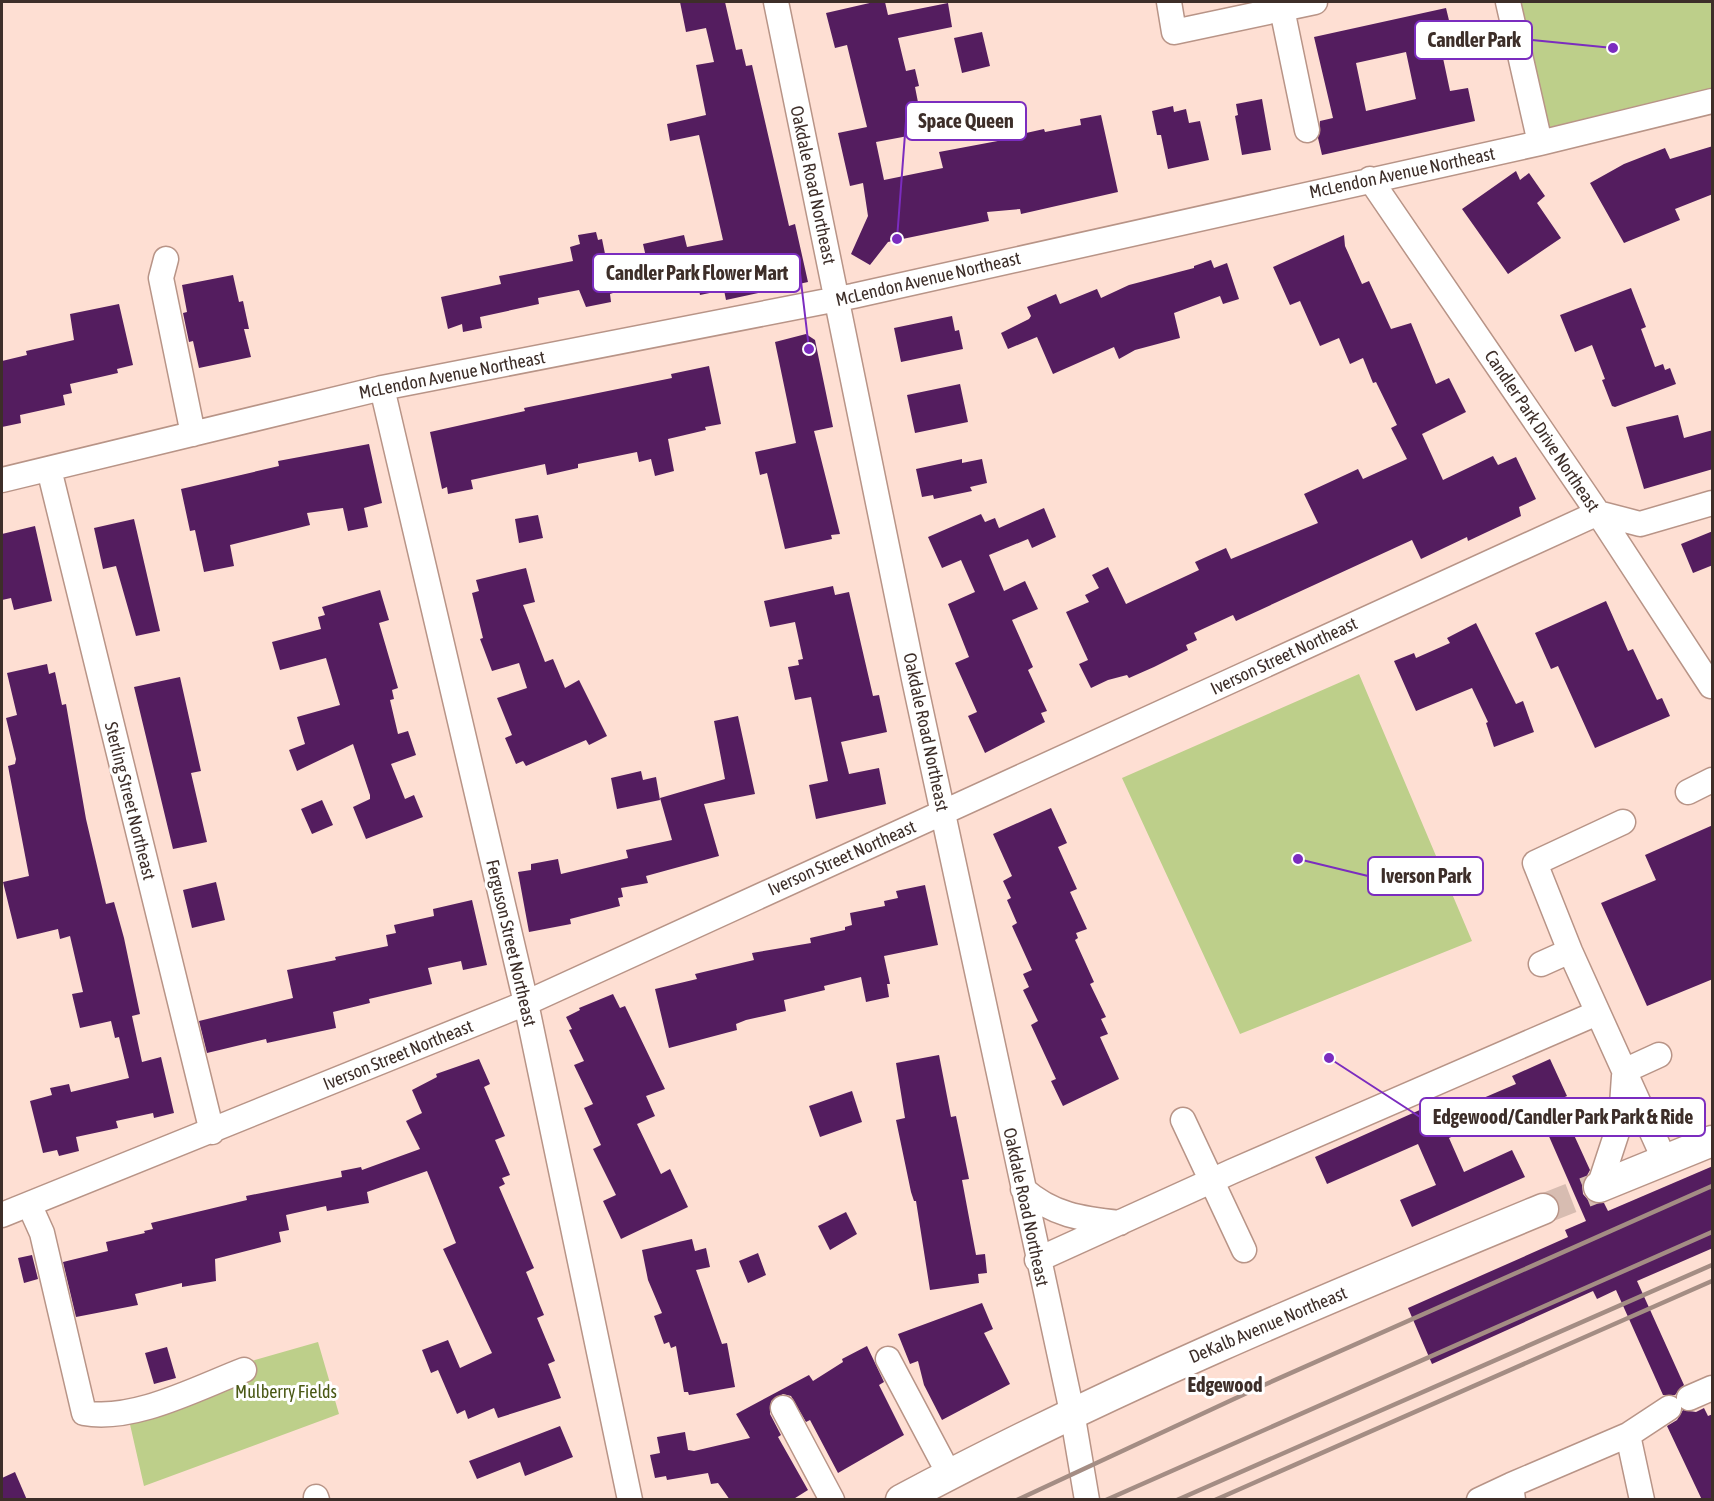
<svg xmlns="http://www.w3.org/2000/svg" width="1714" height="1501" font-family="'Asap Condensed',sans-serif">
  <rect width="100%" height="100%" fill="#fedfd3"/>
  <path fill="#bdcf8a" d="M1503 2H1712V95L1532 136Z
    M1359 674 1472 941 1240 1034 1122 778Z
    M318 1342 339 1414 144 1486 129 1420 248 1362Z"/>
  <path fill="#541d5f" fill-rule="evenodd" d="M680 2H725L736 50 742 49 746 66 752 65 789 226 795 224 808 282 726 300 724 290 700 295 698 285 654 292 643 244 684 235 687 247 723 240 699 135 670 141 667 124 706 115 696 65 714 62 706 28 686 32Z
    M874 2H885L888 15 948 3 952 27 898 38 906 71 915 69 919 86 915 87 924 133 876 142 884 180 943 168 939 152 1003 140V138L1044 129 1045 132 1081 125 1080 119 1101 115 1118 192 1021 214 1020 209 987 212 989 221 888 242 870 265 851 254 868 216 863 183 850 186 838 133 867 127 847 45 835 48 826 13Z
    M1446 8 1454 41 1440 44 1450 91 1468 88 1475 121 1322 155 1318 138 1320 121 1333 118 1314 37ZM1406 52 1416 99 1366 111 1356 63Z
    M982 32 990 66 962 73 954 38Z
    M1262 99 1271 150 1242 155 1235 116 1238 115 1236 104Z
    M1173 106 1174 112 1186 109 1189 123 1200 121 1209 160 1168 169 1161 135H1157L1152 111Z
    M1713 146V194L1675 209 1680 220 1624 243 1590 183 1624 164 1665 148 1670 159Z
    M1516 171 1520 180 1529 173 1545 196 1537 203 1561 238 1508 274 1462 209Z
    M596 232 598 240 602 239 613 293 610 294 611 302 586 307 579 290 538 298 539 304 480 317 482 328 463 332 462 324 448 329 441 297 501 284 499 276 573 261 570 247 580 244 578 235Z
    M1344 235 1345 246 1362 284 1369 281 1391 329 1411 323 1436 384 1449 378 1466 412 1422 434 1443 480 1493 456 1498 465 1516 457 1536 499 1519 507 1521 516 1468 541 1467 537 1421 559 1412 540 1236 621 1233 615 1194 633 1197 640 1186 645 1188 650 1154 667 1129 678 1127 675 1108 680 1091 688 1079 664 1088 660 1066 612 1089 602 1085 595 1099 588 1092 575 1108 567 1126 604 1199 570 1195 562 1226 548 1231 559 1318 523 1304 494 1358 469 1363 479 1407 459 1391 428 1397 425 1376 382 1373 383 1363 358 1350 364 1339 338 1320 346 1300 301 1290 305 1273 267Z
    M1211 260 1214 268 1227 263 1239 299 1223 304 1220 296 1174 313 1180 338 1135 350 1119 359 1114 347 1053 374 1037 337 1008 349 1001 333 1029 319 1031 316 1027 307 1056 294 1060 304 1097 289 1101 298 1129 285 1194 268V266Z
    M233 275 239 302 243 301 249 329H244L251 357 199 368 193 341 189 342 183 313 187 312 182 285Z
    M1631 288 1646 327 1641 329 1655 367 1663 364 1665 370 1670 368 1676 384 1615 407 1612 406 1602 380 1605 379 1592 345 1575 352 1560 315Z
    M119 304 133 365 117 369 118 373 70 384 72 393 63 395 65 405 20 415 21 423 2 427V361L27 355 26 351 74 340 70 314Z
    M952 316 955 331 959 330 963 349 901 362 894 328Z
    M806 334 815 340 833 427 814 431 840 534 831 535 832 539 785 549 767 473 760 475 755 452 796 443 775 342Z
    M709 366 721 424 705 427 706 430 668 439 674 471 655 476 651 459 639 462 637 452 578 464V468L547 475 545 464 471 480 473 489 448 494 447 487 442 489 430 432 525 411 524 408 672 378 671 374Z
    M960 384 968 422 915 433 907 395Z
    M1678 415 1684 438 1713 430V469L1644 489 1626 427Z
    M369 444 382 503 364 508 368 527 348 531 343 508 307 513 310 525 230 545 234 566 204 572 195 530 190 531 181 489 279 466 278 461Z
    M962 459V463L982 459 987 483 970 487 972 491 934 499 933 495 922 497 916 469Z
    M1044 508 1056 537 1032 548 1028 539 989 555 1004 591 1025 581 1038 609 1012 620 1033 667 1028 670 1047 711 1041 713 1045 722 985 753 968 716 977 712 955 663 969 657 948 604 975 592 961 560 942 568 928 537 981 514 985 522 995 518 999 528Z
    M538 515 543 538 519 543 515 519Z
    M134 519 160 631 136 636 116 566 103 569 94 528Z
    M35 526 52 601 14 610 11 598 2 600V534Z
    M1713 531V565L1693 573 1681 544Z
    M526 568 535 602 523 605 545 662 553 659 565 688 579 680 607 736 589 745 586 740 526 766 523 761 516 764 505 738 512 735 497 698 527 688 519 663 492 671 480 639 483 638 472 593 479 591 476 580Z
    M833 586 835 595 849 592 873 696 879 695 887 732 841 742 849 774 879 768 886 804 816 819 809 785 828 781 811 697 795 700 788 667 799 665 798 660 803 659 795 622 770 627 764 601Z
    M380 590 389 620 379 623 398 688 392 690 394 699 390 700 398 734 408 731 416 755 391 764 405 799 414 795 423 817 366 839 353 807 370 799V795L353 744 297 771 289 750 305 744 297 717 340 705 326 658 280 670 272 642 321 629 318 617 325 615 322 607Z
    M1606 601 1628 651 1633 649 1657 700 1662 698 1670 716 1595 748 1558 666 1551 669 1535 633Z
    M1476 623 1516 704 1523 701 1534 732 1494 747 1486 723 1488 722 1472 688 1416 711 1394 661 1414 653 1416 658 1450 643 1447 638Z
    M47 664 49 674 55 672 62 705 66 704 86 819 106 904 114 902 124 938 140 1014 132 1016 142 1062 161 1057 174 1113 154 1118 153 1113 116 1121 118 1128 76 1137 79 1151 59 1156 57 1150 43 1153 30 1101 52 1095 50 1088 69 1084 71 1092 129 1078 119 1037 115 1038 111 1021 80 1028 72 994 83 992 70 936 60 939 58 929 17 939 3 882 29 876 8 766 15 764 16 759 6 718 17 715 7 673Z
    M180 677 201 771 191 773 207 842 173 849 134 687Z
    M738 716 755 794 704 804 719 856 646 876 648 883 621 888 623 897 618 898 620 906 570 919 571 924 529 932 518 872 531 870V864L558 859 561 874 628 858 626 850 672 840 660 798 725 779 714 721Z
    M641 771 643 780 656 777 660 800 617 809 611 778Z
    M322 800 333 825 312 834 301 809Z
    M1051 808 1067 843 1058 847 1077 889 1070 892 1087 929 1076 933 1078 938 1075 940 1094 982 1090 984 1106 1017 1101 1019 1108 1034 1100 1037 1119 1079 1063 1106 1051 1081 1056 1079 1031 1025 1038 1021 1023 990 1029 987 1023 974 1032 970 1012 926 1017 923 1007 900 1011 898 1003 881 1012 876 993 834Z
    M1713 825V979L1647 1006 1601 903 1656 880 1645 855Z
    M216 882 225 920 192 928 183 890Z
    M925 885 938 945 884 956 890 984H887L889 997 866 1002 861 977 824 986 825 990 784 1000 786 1011 746 1020 736 1024 737 1030 669 1048 655 989 697 979 695 974 754 960 752 953 811 943 810 938 845 930V927L852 925 850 913 885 906 884 901 898 898 896 891Z
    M472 900 487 965 463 970 461 961 428 968 432 984 369 999 370 1003 333 1012 336 1028 267 1043 266 1039 207 1053 199 1021 293 998 287 970 336 960 335 957 388 946 386 935 396 933 394 925 434 916 433 909Z
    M613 994 620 1008 625 1006 665 1089 646 1096 655 1116 637 1124 661 1174 670 1169 688 1207 621 1239 603 1201 616 1195 593 1149 601 1145 584 1108 593 1104 574 1065 584 1061 569 1030 572 1029 566 1017 580 1010 579 1008Z
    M939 1055 951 1117 956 1116 969 1179 962 1180 976 1255 985 1254 987 1273 978 1274 979 1283 930 1290 916 1201H914L911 1192 896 1120 905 1118 896 1063Z
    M479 1059 490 1084 484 1087 505 1136 495 1140 510 1175 502 1178 505 1184 499 1187 534 1268 526 1272 544 1315 537 1318 555 1361 548 1364 561 1398 498 1418 494 1408 468 1419 465 1410 457 1414 438 1370 431 1373 422 1350 448 1340 460 1368 492 1353 443 1249 456 1243 427 1171 367 1192 369 1203 327 1211 326 1206 286 1215 289 1230 279 1232 281 1242 215 1259 216 1281 182 1287V1283L135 1294 138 1305 76 1317 63 1262 108 1251 106 1242 145 1233 144 1231 153 1229 151 1223 247 1200 246 1196 342 1177 341 1171 361 1167 362 1170 420 1149 406 1121 422 1113 412 1090 437 1077 436 1074Z
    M1550 1059 1567 1096 1558 1100 1590 1170 1582 1185 1583 1194 1589 1201 1604 1203 1608 1211 1713 1166V1248L1637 1281 1684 1385 1675 1395H1663L1616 1290 1597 1299 1593 1291 1432 1364 1408 1308 1568 1237 1565 1230 1586 1221 1537 1109 1529 1113 1525 1105 1449 1138 1464 1172 1512 1150 1525 1177 1412 1227 1400 1200 1436 1185 1418 1144 1327 1184 1315 1157 1433 1104 1439 1117 1516 1084 1512 1076Z
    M852 1091 862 1122 820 1137 809 1106Z
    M846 1212 857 1234 830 1250 818 1226Z
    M692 1239 695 1251 706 1248 710 1267 696 1270 722 1344 727 1343 735 1387 689 1395 688 1392H684L676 1346 671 1348 669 1342 664 1344 654 1316 662 1313 648 1280 642 1250Z
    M758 1253 766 1275 748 1283 739 1261Z
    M32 1255 38 1279 24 1283 18 1258Z
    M982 1303 993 1329 984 1333 1010 1384 942 1420 924 1385 918 1361 910 1364 898 1334Z
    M867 1346 884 1382 879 1385 904 1435 838 1473 810 1420 806 1422 791 1396 783 1394 771 1401 770 1414 781 1435 778 1437 808 1490 792 1500H730L718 1483 711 1484 708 1473 667 1480 666 1476 655 1478 650 1455 660 1453 657 1437 685 1432 688 1450 694 1451 750 1438 736 1414 809 1375 813 1381 843 1362 842 1359Z
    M167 1347 176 1378 154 1384 145 1353Z
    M1704 1408 1708 1416 1713 1414V1500H1702L1667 1426 1677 1420 1683 1410 1696 1412Z
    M560 1426 573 1457 525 1476 520 1462 477 1479 469 1461Z
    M15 1472 27 1500H2V1478Z"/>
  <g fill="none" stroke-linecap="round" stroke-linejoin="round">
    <path stroke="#d7bcb1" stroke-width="30" stroke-dasharray="30 15" stroke-linecap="butt" d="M1543 1209 1599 1187"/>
    <defs>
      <path id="minor" d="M776 2 914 679 1072 1412 1087 1500
        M1169 2 1174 32 1315 2
        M1508 2 1540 143
        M1282 9 1307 130
        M1370 179 1598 513 1711 686
        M166 259 161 278 193 434
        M382 388 526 1003 630 1500
        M49 469 212 1132
        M2 480 382 388 853 296 1540 143 1712 101
        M1688 792 1712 780
        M1623 822 1535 863 1570 951 1665 1161
        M1541 964 1570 951
        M1624 1071 1659 1055
        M1183 1120 1244 1250
        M1599 1187 1621 1120 1624 1076
        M1023 1189C1052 1215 1082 1219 1120 1223
        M29 1204 42 1233 84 1413C134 1422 197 1388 244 1370
        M2 1215 526 1003 1598 513 1640 524 1712 503
        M1037 1260 1233 1171 1597 1013
        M888 1359 949 1474
        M1689 1398 1712 1388
        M783 1408 832 1500
        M1628 1435 1642 1500
        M316 1497 317 1500
        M1479 1500 1511 1485
        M1513 1500 1511 1485 1628 1435 1669 1408"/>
      <path id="major" d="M1599 1187 1712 1141
        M901 1500C1109 1389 1325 1299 1543 1209"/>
    </defs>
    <use href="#minor" stroke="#b89487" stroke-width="27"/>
    <use href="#major" stroke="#b89487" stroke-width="33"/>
    <use href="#minor" stroke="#fff" stroke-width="24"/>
    <use href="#major" stroke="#fff" stroke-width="30"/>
    <path stroke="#a48d84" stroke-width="4.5" d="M1017 1500 1264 1385 1712 1186
      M1106 1500 1712 1232
      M1177 1500 1712 1265
      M1215 1500 1712 1281"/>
  </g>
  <g text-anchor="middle" stroke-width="6" stroke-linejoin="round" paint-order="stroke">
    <g font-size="18" fill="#3d2e29" stroke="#fff">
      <text transform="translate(1402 173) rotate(-12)" y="6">McLendon Avenue Northeast</text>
      <text transform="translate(813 185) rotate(78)" y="6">Oakdale Road Northeast</text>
      <text transform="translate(928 279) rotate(-13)" y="6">McLendon Avenue Northeast</text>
      <text transform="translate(452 375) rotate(-11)" y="6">McLendon Avenue Northeast</text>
      <text transform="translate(1542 431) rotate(56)" y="6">Candler Park Drive Northeast</text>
      <text transform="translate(1284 656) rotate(-25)" y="6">Iverson Street Northeast</text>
      <text transform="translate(926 732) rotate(78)" y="6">Oakdale Road Northeast</text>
      <text transform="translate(130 801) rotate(76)" y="6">Sterling Street Northeast</text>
      <text transform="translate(842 858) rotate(-24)" y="6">Iverson Street Northeast</text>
      <text transform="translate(511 943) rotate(77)" y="6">Ferguson Street Northeast</text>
      <text transform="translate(398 1055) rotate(-22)" y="6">Iverson Street Northeast</text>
      <text transform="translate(1026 1207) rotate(78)" y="6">Oakdale Road Northeast</text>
      <text transform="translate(1268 1325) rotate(-23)" y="6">DeKalb Avenue Northeast</text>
    </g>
    <g font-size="18" fill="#4a5815" stroke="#fff">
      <text x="286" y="1398">Mulberry Fields</text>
    </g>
    <g font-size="20" font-weight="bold" fill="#3d2e29" stroke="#fff">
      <text x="1225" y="1392">Edgewood</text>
    </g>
  </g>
  <path fill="none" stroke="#7b2cbf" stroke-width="2" d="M1613 48L1532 40M897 239L906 121M809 349L800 273M1298 859L1368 876M1329 1058L1420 1117"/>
  <g fill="#7b2cbf" stroke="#fff" stroke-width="2">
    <circle cx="1613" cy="48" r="6"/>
    <circle cx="897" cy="239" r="6"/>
    <circle cx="809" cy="349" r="6"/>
    <circle cx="1298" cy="859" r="6"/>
    <circle cx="1329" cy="1058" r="6"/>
  </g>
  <g fill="#fff" stroke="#7b2cbf" stroke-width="2">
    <rect x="1415" y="21" width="117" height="38" rx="6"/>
    <rect x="906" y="102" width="120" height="38" rx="6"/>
    <rect x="593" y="254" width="207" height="38" rx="6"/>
    <rect x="1368" y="857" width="115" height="38" rx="6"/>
    <rect x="1420" y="1098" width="285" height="38" rx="6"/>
  </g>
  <g font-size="20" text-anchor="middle" font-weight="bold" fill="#3d2e29">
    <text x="1474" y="47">Candler Park</text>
    <text x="966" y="128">Space Queen</text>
    <text x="697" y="280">Candler Park Flower Mart</text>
    <text x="1426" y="883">Iverson Park</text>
    <text x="1563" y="1124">Edgewood/Candler Park Park &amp; Ride</text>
  </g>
  <rect width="1714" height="1501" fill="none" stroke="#3d2e29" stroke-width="6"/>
</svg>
